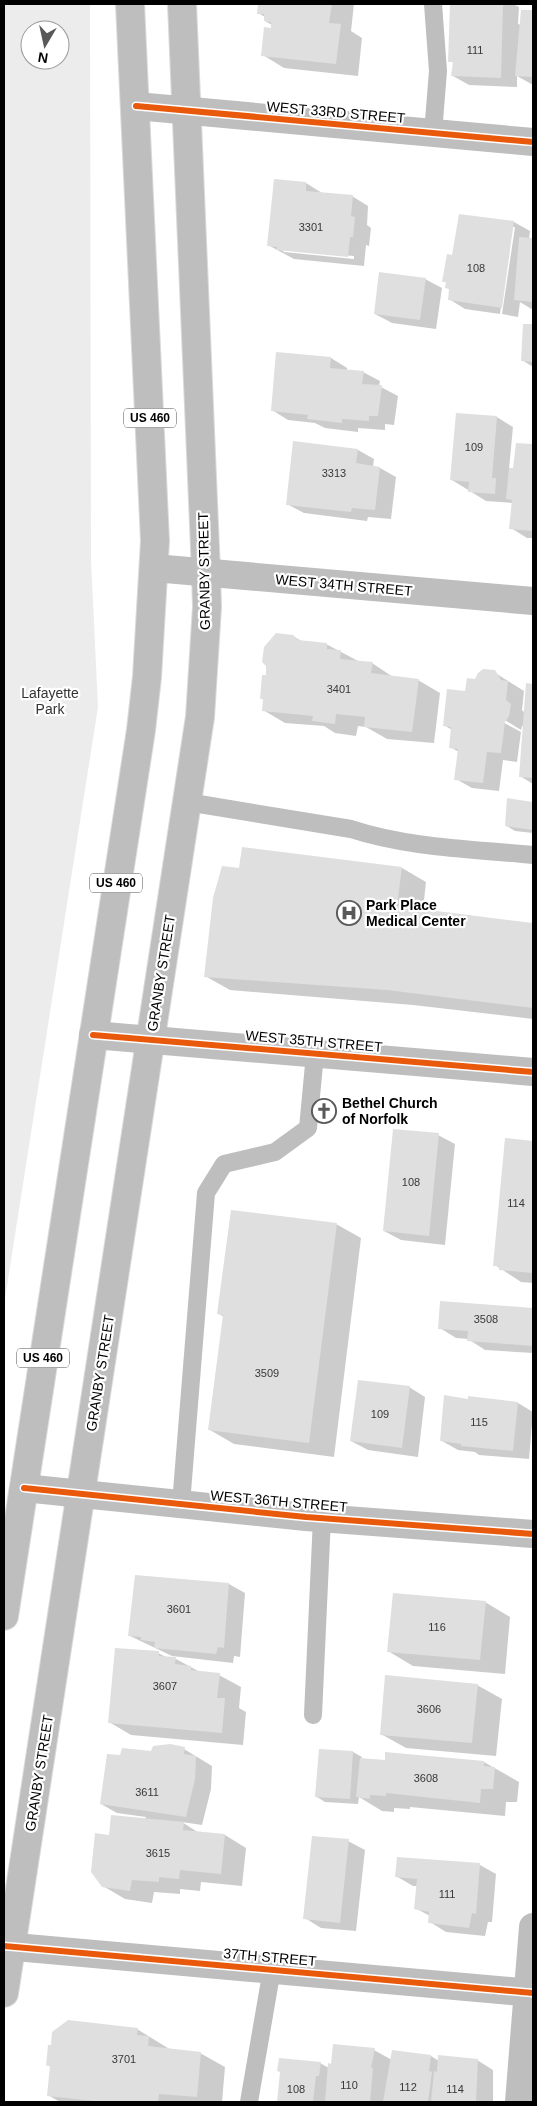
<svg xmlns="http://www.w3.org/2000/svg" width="537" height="2106" font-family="Helvetica,sans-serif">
  <rect width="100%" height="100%" fill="#fff"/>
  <path fill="#ececec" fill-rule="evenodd" d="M4 4H90L91 560 98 707 4 1305ZM30 30H60V60H30Z"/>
  <path fill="#0003" fill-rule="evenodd" d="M259 4H354L351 31 362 38 358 76 284 68 263 55 272 25 265 21V17L258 13Z
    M451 4H513L519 7 518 24 521 25 522 11 533 12V85L517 76V87L469 85 453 76 454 63 450 61Z
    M306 183 322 193 352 196 368 206 367 225 371 228 369 246 366 245 364 266 294 259 268 245ZM282 250 354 256V259L284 252Z
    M514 222 530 231 529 239 533 240V310L520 302 518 317 502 314 515 227H512L500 314 465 309 449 299 450 290 447 283 443 281 453 256Z
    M425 279 442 288 436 329 392 323 375 314Z
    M524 325H533V367L522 360Z
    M331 358 347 368V370L363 372 380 381 379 386 398 396 394 425 385 424V430L358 428V432L325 428 315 423 288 420 272 410Z
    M497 417 513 427 509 469H515L517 444 533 445V538H527L511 528 513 503 486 501 452 480Z
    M358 450 374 459 373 467 380 468 396 477 391 519 368 517 367 521 304 513 287 504Z
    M293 636 303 642 326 644 360 662 372 663 393 677 418 680 440 693 434 743 387 739 366 727 358 726 356 736 335 733 324 726 285 723 263 710 264 700 261 698 267 676Z
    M497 674 524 691 522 710 525 713 527 684 533 685V784L520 776 524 726H522L521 730 500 717 499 720 521 732 517 762 503 760 499 791 472 788 456 779 459 752 450 747 452 730 444 725 476 680Z
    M508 800 533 803V833L515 831 507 826Z
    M402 868 426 882 423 910 533 924V1019L413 1005 230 990 205 976 240 869Z
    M438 1135 455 1144 445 1245 401 1240 384 1231Z
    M506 1139 533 1142V1283L521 1282 495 1265Z
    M336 1224 361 1238 334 1457 234 1444 210 1430 224 1317 219 1314Z
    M441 1302 533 1309V1353L485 1350 468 1339 456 1338 440 1328Z
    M409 1387 425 1397 418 1457 368 1450 351 1441Z
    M470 1400 518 1403 533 1412 529 1459 479 1455 475 1452 458 1450 442 1441Z
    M136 1576 229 1584 245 1593 240 1657 234 1656 233 1663 172 1656 130 1636Z
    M485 1602 510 1617 505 1674 413 1666 388 1651Z
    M158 1653 168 1658 176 1659 200 1672 219 1675 241 1687 239 1708 246 1712 243 1745 131 1735 109 1722Z
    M477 1685 502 1699 496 1756 406 1748 381 1734Z
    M184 1749 212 1766 211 1789 202 1825 182 1822 199 1833 225 1835 246 1848 242 1886 201 1882 200 1891 180 1889V1894L154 1892 152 1903 125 1899 103 1886 110 1836 145 1819 146 1817 117 1813 101 1804 122 1757Z
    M320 1750 353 1752 362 1757 361 1759 386 1762H484L519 1782 517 1802H506L505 1816 410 1807V1809L394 1808V1812L382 1811 359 1797 358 1804 325 1802 317 1797Z
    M348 1841 365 1850 356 1931 321 1928 305 1918Z
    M398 1858 480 1865 496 1874 492 1922H488L485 1936 446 1932 430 1922V1916L415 1908 417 1886H413L396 1876Z
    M137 2029 171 2050 200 2053 225 2067 222 2102H60L48 2095 51 2067 48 2065Z
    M374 2050 392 2060 393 2051 431 2056 439 2061 477 2060 493 2070V2102H278L281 2072 320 2063 329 2068 332 2065Z"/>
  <path fill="#dfdfdf" d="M258 4H332L329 23 341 24 336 64 261 56 264 27 271 28V22L264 21V14H257Z
    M450 4H503L501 78 451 76 453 62H448Z
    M521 10H533V77L515 76Z
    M274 179 306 182V191L353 195 351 216 355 217 353 237H350L348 257 277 250V247L267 246Z
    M459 214 514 221 502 308 448 300 449 289 445 288 446 282H442L447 254 452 255Z
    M519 237 533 238V302L514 300Z
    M379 272 426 278 420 320 374 314Z
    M523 324H533V362L521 361Z
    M276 352 331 357 330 368 364 371 362 384 382 385 378 416H369V421L342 419V423L307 419 308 415 271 411Z
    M456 413 497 416 492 478H496L495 494 468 492 469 482 450 480Z
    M293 441 358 449 356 463 380 467 375 510 352 508 351 512 286 505Z
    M516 443 533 444V531L509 529 512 500 506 499 509 468H513Z
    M276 633 293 635 298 640 327 643V649L341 650 340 659 373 662 371 673 419 679 412 732 364 727 365 717 336 714 335 724 312 721 313 716 262 711 263 699H260L262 675H266V666L262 662 264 647Z
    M483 669 495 670 501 680 508 681 506 700 511 704 509 716 505 722 501 753 487 752 483 783 454 780 458 749 449 748 451 727 443 726 447 689 465 691 467 678 475 679 478 673Z
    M526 683 533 684V778L519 777Z
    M507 798 533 802V830L505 826Z
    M242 847 402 867 397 906 533 923V1008L387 990 204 977 213 898 222 866 239 868Z
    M393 1129 439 1133 429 1236 383 1231Z
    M505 1138 533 1141V1273L499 1270V1266H493Z
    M231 1210 337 1223 309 1443 208 1430 223 1315 217 1314Z
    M440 1301 533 1308V1346L467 1341 468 1331 438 1329Z
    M358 1380 410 1386 402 1448 350 1441Z
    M444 1395 468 1399V1396L518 1402 513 1451 461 1446V1444L440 1441Z
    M135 1575 229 1583 224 1648 218 1647 216 1654 154 1648 155 1642 141 1640V1637L128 1636Z
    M393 1593 486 1601 480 1660 387 1652Z
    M115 1648 159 1651V1656L176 1657 175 1664 191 1666V1670L220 1673 217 1698H225L222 1733 108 1723Z
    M385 1675 478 1684 472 1743 380 1735Z
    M170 1744 185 1747 184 1754 196 1756 195 1779 186 1817 100 1804 107 1754 120 1755 122 1748 151 1751 153 1746Z
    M319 1749 353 1751 350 1799 315 1797Z
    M385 1752 484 1761V1766L495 1767 493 1789H481L480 1803 386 1793V1796L370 1795V1799L356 1797 360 1758 385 1760Z
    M111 1815 184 1822 183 1830 225 1834 221 1874 180 1870 179 1879 159 1877V1882L132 1880 130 1891 102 1887 91 1872 95 1833 109 1835Z
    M312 1836 349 1839 340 1923 303 1919Z
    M397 1857 480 1863 476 1914 472 1913 469 1928 428 1923 429 1912 414 1909 417 1879 395 1877Z
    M68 2020 138 2028 137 2035 149 2036 148 2046 201 2052 197 2097 159 2094 158 2102H104L47 2096 50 2065 46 2066 48 2045H51L52 2032Z
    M333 2044 375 2048 371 2068H373L370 2102H325L328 2063 331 2064Z
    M392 2050 431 2055 429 2071 432 2072 428 2102H383Z
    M438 2055 478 2059 476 2102H431L434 2071 437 2072Z
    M279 2058 321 2062 319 2076H316L313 2102H277L280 2072 277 2071Z"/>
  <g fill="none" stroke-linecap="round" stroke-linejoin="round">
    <defs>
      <path id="primary" d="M4 1616 141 730 147 677 155 541 130 4
        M4 1993 200 717 207 607 206 572 182 4"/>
    </defs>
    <use href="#primary" stroke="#dbdbdb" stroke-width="30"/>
    <path stroke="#bebebe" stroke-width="18" d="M433 133 438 71 433 4
      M187 802 351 829C409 848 473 849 533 855
      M181 1504 206 1193 224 1164 275 1152 308 1128 315 1054
      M313 1715 322 1518
      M249 2102 272 1969"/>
    <path stroke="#bebebe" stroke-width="28" d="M136 106 533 142
      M154 568 533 601
      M24 1488 306 1517 533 1534
      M4 1946 533 1993
      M519 2102 533 1927"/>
    <path stroke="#bebebe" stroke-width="28" d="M93 1035 533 1072"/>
    <use href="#primary" stroke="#bebebe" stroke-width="28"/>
    <defs>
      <path id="cycleway" d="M136 106 533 142
        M93 1035 533 1072
        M24 1488 306 1517 533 1534
        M4 1946 533 1993"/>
    </defs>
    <use href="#cycleway" stroke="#fff" stroke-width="9"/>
    <use href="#cycleway" stroke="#e8590c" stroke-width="6"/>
  </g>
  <defs>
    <symbol id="hospital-ring" viewBox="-11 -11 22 22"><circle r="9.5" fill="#fff" stroke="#595959" stroke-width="1.5"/><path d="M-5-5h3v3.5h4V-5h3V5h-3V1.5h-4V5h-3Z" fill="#595959"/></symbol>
    <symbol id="church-ring" viewBox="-11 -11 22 22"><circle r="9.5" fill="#fff" stroke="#595959" stroke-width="1.5"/><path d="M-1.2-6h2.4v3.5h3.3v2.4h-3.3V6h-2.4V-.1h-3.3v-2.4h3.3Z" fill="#595959"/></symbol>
  </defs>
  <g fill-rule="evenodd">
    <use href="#hospital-ring" x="335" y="899" width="28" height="28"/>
    <use href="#church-ring" x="310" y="1097" width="28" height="28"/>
  </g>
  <g text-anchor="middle" stroke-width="4.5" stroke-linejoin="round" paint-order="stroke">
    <g font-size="11" fill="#383838">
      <text x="475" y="54">111</text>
      <text x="311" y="231">3301</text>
      <text x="476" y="272">108</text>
      <text x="474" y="451">109</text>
      <text x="334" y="477">3313</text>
      <text x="339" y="693">3401</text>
      <text x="411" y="1186">108</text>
      <text x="516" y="1207">114</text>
      <text x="486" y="1323">3508</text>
      <text x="267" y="1377">3509</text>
      <text x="380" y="1418">109</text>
      <text x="479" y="1426">115</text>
      <text x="179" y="1613">3601</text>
      <text x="437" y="1631">116</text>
      <text x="165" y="1690">3607</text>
      <text x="429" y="1713">3606</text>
      <text x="426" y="1782">3608</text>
      <text x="147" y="1796">3611</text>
      <text x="158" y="1857">3615</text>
      <text x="447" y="1898">111</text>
      <text x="124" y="2063">3701</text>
      <text x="349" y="2089">110</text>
      <text x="408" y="2091">112</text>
      <text x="296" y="2093">108</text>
      <text x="455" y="2093">114</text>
    </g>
    <g fill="#fff" stroke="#4c4c4c" stroke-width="1">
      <rect x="124" y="408.5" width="52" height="19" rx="4"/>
      <rect x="90" y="873.5" width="52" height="19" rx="4"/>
      <rect x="17" y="1348.5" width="52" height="19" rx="4"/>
    </g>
    <g font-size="12" font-weight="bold" fill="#000">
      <text x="150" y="422">US 460</text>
      <text x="116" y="887">US 460</text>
      <text x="43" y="1362">US 460</text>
    </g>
    <g font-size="14" fill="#000" stroke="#fff">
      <text transform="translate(336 112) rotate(5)" y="5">WEST 33RD STREET</text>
      <text transform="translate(204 571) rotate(-91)" y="5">GRANBY STREET</text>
      <text transform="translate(344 585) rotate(5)" y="5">WEST 34TH STREET</text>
      <text transform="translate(161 973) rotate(-81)" y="5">GRANBY STREET</text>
      <text transform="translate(314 1041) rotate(5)" y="5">WEST 35TH STREET</text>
      <text transform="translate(100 1373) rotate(-81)" y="5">GRANBY STREET</text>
      <text transform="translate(279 1501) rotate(5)" y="5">WEST 36TH STREET</text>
      <text transform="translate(39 1773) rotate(-81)" y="5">GRANBY STREET</text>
      <text transform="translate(270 1957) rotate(5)" y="5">37TH STREET</text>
    </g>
    <g font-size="14" fill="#333" stroke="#fff">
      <text x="50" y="698">Lafayette<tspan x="50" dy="16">Park</tspan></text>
    </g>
    <g font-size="14" font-weight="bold" fill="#000" stroke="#fff" text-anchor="start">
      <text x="366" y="910">Park Place<tspan x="366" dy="16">Medical Center</tspan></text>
      <text x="342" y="1108">Bethel Church<tspan x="342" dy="16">of Norfolk</tspan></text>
    </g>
  </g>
  <rect width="537" height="2106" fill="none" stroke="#000000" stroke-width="10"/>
  <g transform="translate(45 45) rotate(189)"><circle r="24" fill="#ffffff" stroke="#999999"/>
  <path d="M0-4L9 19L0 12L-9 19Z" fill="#595959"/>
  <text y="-8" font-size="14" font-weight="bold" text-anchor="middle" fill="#000000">N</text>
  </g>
</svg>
